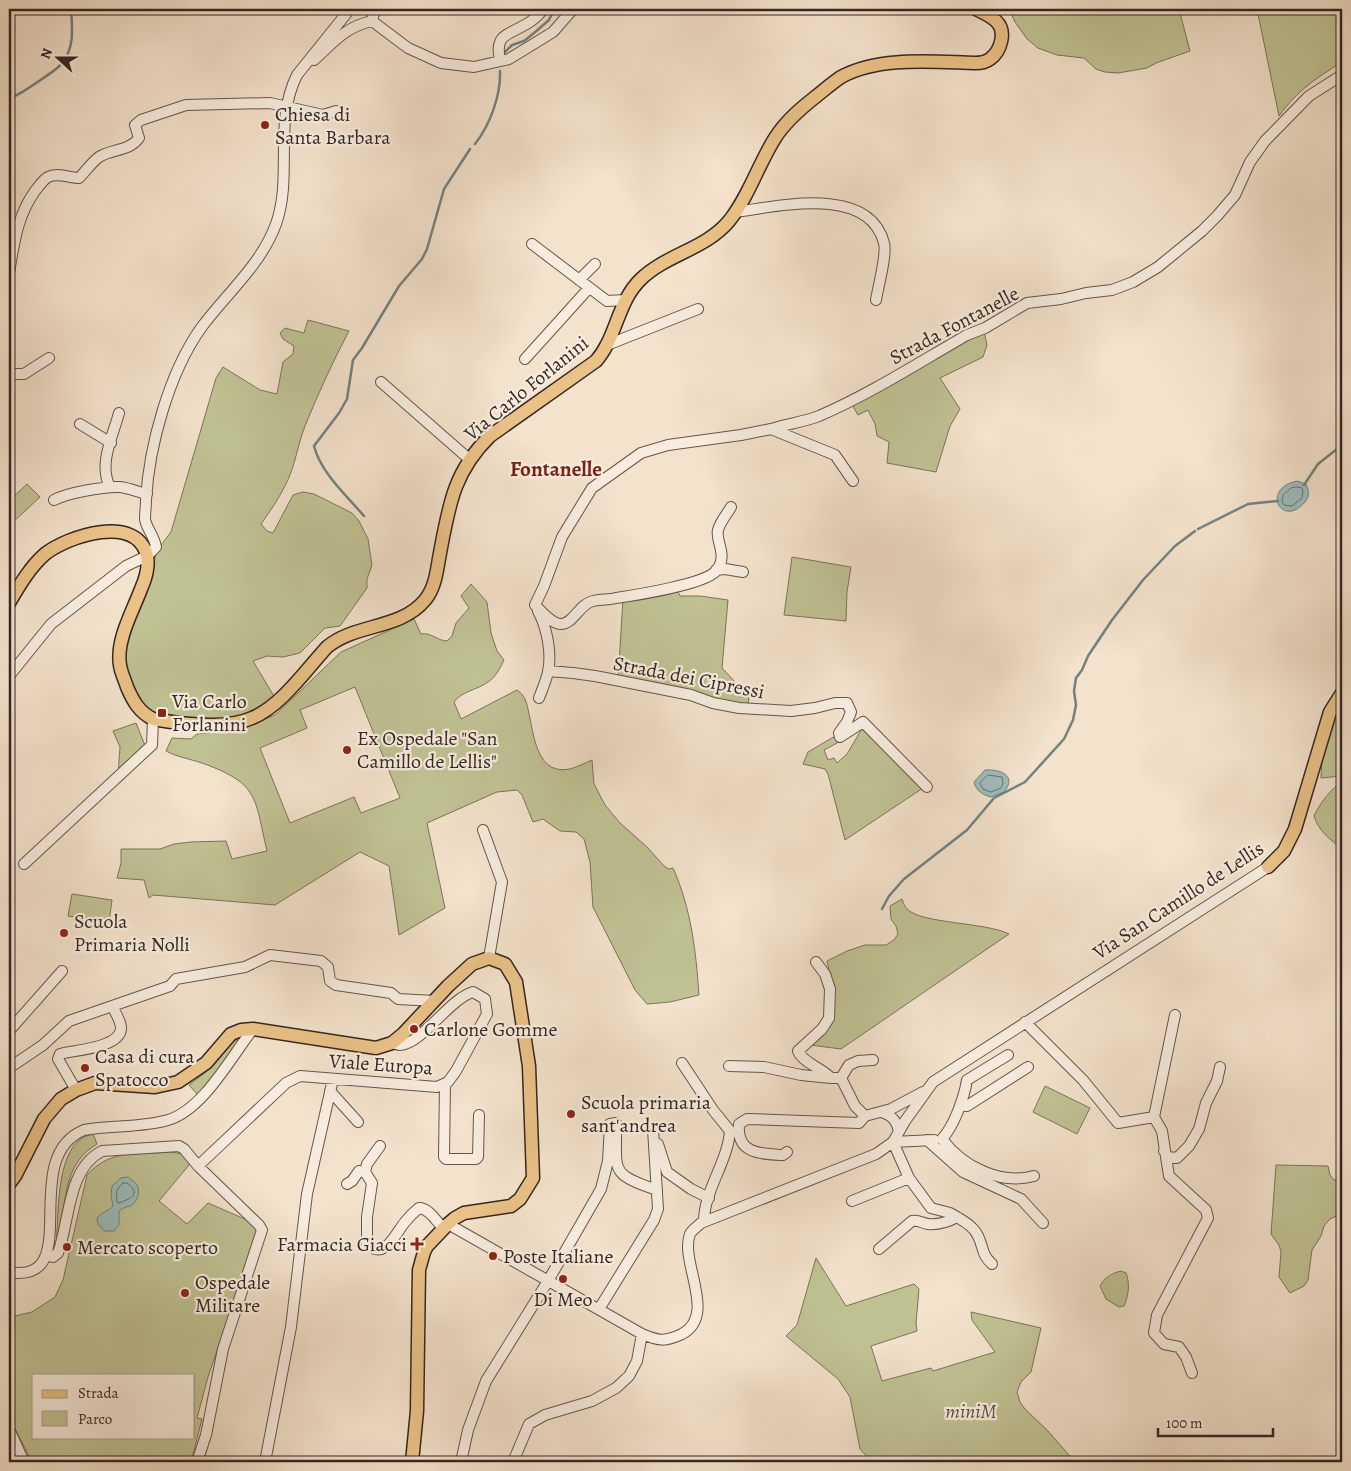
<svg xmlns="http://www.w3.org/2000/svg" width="1351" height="1471" font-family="Alegreya,serif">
  <rect width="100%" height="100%" fill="#f3e2cc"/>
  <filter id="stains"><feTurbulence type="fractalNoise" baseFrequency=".004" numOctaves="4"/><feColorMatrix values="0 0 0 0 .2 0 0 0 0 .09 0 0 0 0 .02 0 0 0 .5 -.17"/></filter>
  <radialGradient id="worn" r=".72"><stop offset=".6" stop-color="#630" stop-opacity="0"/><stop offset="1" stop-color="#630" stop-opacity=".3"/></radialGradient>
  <path fill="#c0c294" stroke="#7a745b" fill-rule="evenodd" d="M1009 9H1179L1190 51 1156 63 1147 68 1118 73 1105 72 1096 69 1084 58 1057 55 1038 48 1027 39 1015 22Z
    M1257 9H1342V62C1315 79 1298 90 1279 116Z
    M308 320 349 331C333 361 318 394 305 426 300 438 298 450 294 463 288 485 274 506 261 524L267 531 273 533 293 495 303 492 314 494 352 513 359 521 368 539 372 565 367 579V588L340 626 325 628 300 653 283 657 267 656 253 661 275 698C271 702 266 707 260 710 225 727 183 719 146 712L135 694 127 671 125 655 133 625 158 549 171 532 216 378 223 367 260 390 277 394 283 362 293 354 294 346 283 339 280 333 285 328 304 333Z
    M984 331 987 345 983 357 940 378 960 409 950 426 936 472 887 463 889 442 877 436 875 424 868 410 858 415 851 403Z
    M27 484 40 497 11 524 9 521V501Z
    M792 557 851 567 847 592 846 621 784 615Z
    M471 584 487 602 491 633 497 651 504 660C500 668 496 677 488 682 477 690 462 691 454 702L461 719 517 690C520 692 523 695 525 699 534 721 531 777 570 769 577 767 585 763 592 760L594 784 605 805 620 823 647 847 665 867 669 869 673 868C691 908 696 951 699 995L670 1002 647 1004 635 990 593 907 590 862 584 839 576 832 560 831 543 819 533 822 522 795 517 790 497 792 427 823 445 908 399 935 389 866 360 852 275 905 153 895 149 898 144 880 117 878 121 863V849H160L174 844 191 842 226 841 232 859 267 851C254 797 260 784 202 763 190 759 177 757 166 751L172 738 191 739 197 734 241 729 275 715 341 652 414 619 421 634C431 632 438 641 447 641L452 636 456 623 469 608 461 596ZM355 687 400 798 361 813 354 797 290 823 260 748 307 728 300 710Z
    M676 588 680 596H700L728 600 722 668 738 685 750 686 748 706 618 680 623 599Z
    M1342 702V776L1321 778C1322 747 1327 729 1342 702Z
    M136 723 146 748 118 775 120 747 113 731Z
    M863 727 923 788 845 840 828 774 825 769 803 764 808 752 837 735 841 741 824 750 828 760 834 758 837 763 847 754Z
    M1342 781V849C1330 839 1319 832 1314 816 1321 801 1330 791 1342 781Z
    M72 894 112 900 109 922 68 916Z
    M902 899C903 902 905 907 907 909 922 924 985 922 1009 934L841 1049 810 1045 822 1036 827 1028 832 985 827 961 847 951 865 945H886L894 940 898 934 896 926 891 919 890 906Z
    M236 1040H240L214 1078 197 1094 189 1085 211 1068 233 1042Z
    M1045 1086 1090 1108 1077 1134 1033 1112Z
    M93 1134 97 1144C66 1163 67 1191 61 1223 60 1231 59 1239 56 1246 59 1217 55 1156 82 1138 85 1136 90 1135 93 1134Z
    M171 1152 183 1154 189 1160V1165L159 1201 187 1224 208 1203 254 1223 258 1231 208 1377 197 1418 202 1419 191 1462H32L9 1417V1314L15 1316 32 1312 55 1297 63 1280 87 1175C111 1148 138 1155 171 1152ZM34 1375H194V1437H34Z
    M1276 1165 1328 1166 1330 1175 1334 1180H1342V1212L1339 1215 1330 1219 1324 1226 1321 1236 1312 1250 1308 1280 1304 1286 1290 1293 1279 1277 1281 1252 1279 1245 1271 1234Z
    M816 1258 846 1306 914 1284 919 1289 916 1323 917 1331 871 1346 882 1381 931 1368 933 1371 995 1352 972 1320 971 1312 1041 1328 1031 1372 1021 1382 1017 1392 1020 1402 1025 1409 1048 1431 1075 1462H1000L991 1458 964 1462H872L860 1449 850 1397 838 1379 786 1336 797 1325Z
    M1121 1271 1126 1273C1130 1284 1129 1294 1124 1306L1119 1307 1106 1299 1100 1286C1104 1278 1112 1273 1121 1271Z"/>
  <path fill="#9dbdbd" stroke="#73817f" d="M1297 481 1306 484C1309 491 1310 496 1305 502 1282 529 1260 489 1297 481Z
    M985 770C999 769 1018 775 1004 792L991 797C983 795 976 791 974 782Z
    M128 1177C131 1180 135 1182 137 1185 141 1192 137 1203 130 1206 125 1207 123 1208 119 1211V1225L114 1231H104L98 1224 97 1218C102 1212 110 1210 113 1206L111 1195 112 1186 121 1178Z"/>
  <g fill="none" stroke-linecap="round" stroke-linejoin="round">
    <path stroke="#697270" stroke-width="1" d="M1297 487 1302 488 1303 491 1302 498 1292 506 1284 505 1282 501 1283 495 1291 488Z
      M988 775 1002 777 1003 783 1001 788 991 792 983 789 980 783Z
      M123 1183H127C142 1194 130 1199 119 1203L117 1202C116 1193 116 1189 123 1183Z"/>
    <path stroke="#73817f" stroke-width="2.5" d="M504 53 512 45 524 41 534 33 549 20 554 9
      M9 99C21 94 32 86 42 79 49 74 58 69 63 62 75 46 72 26 71 9
      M475 144C490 125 501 95 500 71
      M1304 485 1318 464 1342 445
      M364 516C346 495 321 473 314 446L339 413 347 399 353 360 362 348 399 286 422 259 427 249 444 189 470 149
      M1198 529 1248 504 1278 501
      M882 909 889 896 904 879 967 830 994 798 1025 782 1064 739 1073 720 1076 705 1074 691 1076 678 1082 670 1088 656 1112 620 1143 580 1175 546 1195 531"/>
    <defs>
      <path id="minor" d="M372 21 408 48 441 63 474 67 509 59 553 32 573 9
        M372 21 375 9
        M314 60C334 42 345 27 372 21
        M500 61C499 54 497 47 501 40 506 31 533 26 543 9
        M736 212C779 206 869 185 884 243 887 255 878 287 876 300
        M532 244 607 301 625 300
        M9 273C14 244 17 216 35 191 39 186 43 180 48 177 57 172 70 178 79 178 86 171 92 162 99 157 114 148 128 152 139 138L135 125 141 120 186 105 270 103 323 115 336 111
        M579 280 595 264
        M607 345 698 309
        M525 359 589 288
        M9 374H24L49 358
        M381 382 469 459
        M80 424 111 443
        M771 429C786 424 804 422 819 416 870 394 918 363 967 335L985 328 1027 303 1061 299 1086 293 1112 290 1133 282 1158 267 1202 231 1217 216 1235 195 1250 162 1265 141 1309 96 1342 75
        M110 487C98 464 113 436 119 413
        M54 500C67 493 105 486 120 487 129 488 138 492 147 494
        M716 570 725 569 743 572
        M535 605 544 586 562 537 592 488 641 453 668 445 741 435 771 429 835 455 853 481
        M535 605C541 611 551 623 560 624 573 625 579 604 593 601 601 599 609 600 616 598 636 595 705 584 716 571 729 555 715 542 718 530 720 522 727 514 731 507
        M538 611C547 628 552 653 548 672 546 681 542 690 539 698
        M548 671 573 673 595 676 691 695 713 703 739 708 791 711 815 708 835 703H847L851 712 847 722 839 733 840 737 863 722 927 787
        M9 676 51 624 126 566 147 556 156 547C154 535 146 528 145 519 145 513 146 506 146 500 149 446 169 373 201 328 226 294 261 265 276 224 293 176 273 123 297 75L350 9
        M483 830 502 882 489 958
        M24 864 152 745 153 719
        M816 962 825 974 830 989 829 1018 822 1029 798 1051C803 1063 822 1068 831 1078H841L849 1065 858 1061 873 1060
        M1025 1022 1083 1080 1118 1123 1154 1117 1162 1131 1169 1176 1206 1210 1208 1218 1157 1315 1154 1333 1164 1344 1179 1347 1186 1357 1192 1373
        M9 1031 62 971
        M682 1063 713 1110 730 1131C728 1161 704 1191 704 1221
        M729 1066 764 1067 801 1075 831 1078
        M9 1068 43 1045 69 1021 170 986 176 979 245 967 270 955 321 961 328 967 330 981 336 985 391 993 398 999 434 1001
        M841 1078 855 1106 865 1116
        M445 1084 444 1157 446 1159H476L478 1157 479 1115
        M76 1090 58 1059 60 1054 64 1053C78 1050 121 1047 121 1028 121 1021 115 1012 112 1006
        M330 1091 358 1122
        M960 1105 967 1106 1028 1067
        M881 1112C892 1115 897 1121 899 1132
        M1154 1117 1175 1015
        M942 1139C954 1126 964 1098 967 1080L1008 1055
        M942 1139C963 1167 1000 1185 1034 1176
        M927 1140 963 1172 1021 1199 1043 1223
        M893 1142 934 1140
        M658 1144 667 1172 691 1189 709 1198
        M1164 1151 1168 1157 1177 1158 1189 1146 1199 1129 1206 1103 1217 1081 1220 1067
        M787 1152 783 1155C761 1154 736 1154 739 1124L747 1119 859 1123 865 1116 891 1109 923 1092
        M198 1166 286 1083 300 1076 437 1087 448 1082 456 1071 487 1014 485 999 473 992C449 999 422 1044 400 1045 397 1045 394 1043 392 1043
        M365 1172 367 1164 380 1146
        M347 1184 352 1181 359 1171 365 1172 372 1183 367 1217V1244C385 1261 395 1234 405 1222 409 1217 414 1212 419 1208 429 1208 436 1221 443 1228
        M852 1201 909 1178
        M957 1217C965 1222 974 1227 978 1236 984 1248 981 1254 992 1264
        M448 1224 642 1334C659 1341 665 1342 682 1334 718 1315 679 1261 690 1234 692 1230 698 1226 701 1223L876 1154 893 1142 905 1121 933 1082 1268 867
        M879 1249 912 1221C919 1220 922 1223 928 1224 939 1225 948 1222 957 1217L950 1213 931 1208 909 1178 893 1142
        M46 1255 53 1257 58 1253C70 1221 67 1169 102 1151L179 1146 184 1149 198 1166 259 1225 262 1230 223 1349 206 1435 197 1462
        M9 1272C87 1285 16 1158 84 1130 111 1125 141 1128 168 1120 203 1110 231 1057 253 1029
        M599 1309 654 1220 658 1209 653 1129
        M9 1429 24 1462
        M265 1462 291 1327 307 1194 333 1079
        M461 1462 468 1430 486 1381 548 1281 601 1189 608 1161 610 1124 616 1123C617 1172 608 1173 657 1190
        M513 1462 529 1424 545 1415 592 1401 616 1388 629 1376 637 1361 642 1334"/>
      <path id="major" d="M9 603C19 586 30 567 45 554 68 536 137 513 147 556 149 566 145 580 141 589 132 613 116 640 120 665 121 673 125 680 127 687 133 701 139 712 153 719 181 724 225 730 252 718 281 706 306 670 327 647 356 623 400 630 425 600 436 587 437 568 440 553 449 505 454 471 490 436L596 361C617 337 617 302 641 279 667 254 706 249 729 221 749 196 758 165 775 138 785 122 799 110 814 98 823 91 832 83 841 77 879 56 934 62 975 63 981 63 986 62 990 59 1001 51 1007 31 996 21 991 16 982 12 976 9
        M1268 867 1284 851 1295 829 1330 712 1342 693
        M9 1184 15 1176 44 1119 61 1099 76 1090 95 1083 155 1087 178 1082 206 1063 231 1034 241 1030 253 1029 376 1048 392 1043 403 1034 448 986 472 964 489 958 505 964 516 982 529 1066 533 1178 520 1199 511 1206 464 1213 455 1218 448 1224 427 1246 424 1252 419 1270 417 1411 412 1462"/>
    </defs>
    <use href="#minor" stroke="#64564c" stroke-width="12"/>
    <use href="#major" stroke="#352722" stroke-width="15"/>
    <use href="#minor" stroke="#f7ecde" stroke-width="10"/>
    <use href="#major" stroke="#eac186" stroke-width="12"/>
  </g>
  <g fill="#8f2418" stroke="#f7ecde" stroke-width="2">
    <circle cx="265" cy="125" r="5"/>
    <rect x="157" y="708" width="10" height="10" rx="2.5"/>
    <circle cx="347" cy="750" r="5"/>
    <circle cx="64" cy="933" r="5"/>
    <circle cx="414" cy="1029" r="5"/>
    <circle cx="85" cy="1068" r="5"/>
    <circle cx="571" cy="1114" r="5"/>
    <path d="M414.5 1236.5h5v5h5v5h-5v5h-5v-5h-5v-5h5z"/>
    <circle cx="67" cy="1247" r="5"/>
    <circle cx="493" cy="1256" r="5"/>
    <circle cx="563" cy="1279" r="5"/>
    <circle cx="185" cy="1293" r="5"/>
  </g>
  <g text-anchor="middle" stroke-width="4.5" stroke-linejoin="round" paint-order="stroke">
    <g font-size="20" fill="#352722" stroke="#f7ecde" text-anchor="start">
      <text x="275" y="121">Chiesa di<tspan x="275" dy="23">Santa Barbara</tspan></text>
      <text x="172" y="708">Via Carlo<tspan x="172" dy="23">Forlanini</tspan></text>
      <text x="357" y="745">Ex Ospedale "San<tspan x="357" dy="23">Camillo de Lellis"</tspan></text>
      <text x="74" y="928">Scuola<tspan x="74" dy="23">Primaria Nolli</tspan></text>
      <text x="424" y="1036">Carlone Gomme</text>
      <text x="95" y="1063">Casa di cura<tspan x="95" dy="23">Spatocco</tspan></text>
      <text x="581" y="1109">Scuola primaria<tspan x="581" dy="23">sant'andrea</tspan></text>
      <text x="407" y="1251" text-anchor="end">Farmacia Giacci</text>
      <text x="77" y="1254">Mercato scoperto</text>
      <text x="503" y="1263">Poste Italiane</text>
      <text x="195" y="1289">Ospedale<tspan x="195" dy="23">Militare</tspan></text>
      <text x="563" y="1306" text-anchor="middle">Di Meo</text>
    </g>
    <g font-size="20" fill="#352722" stroke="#f7ecde">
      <text transform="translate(954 325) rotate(-28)" y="7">Strada Fontanelle</text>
      <text transform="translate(526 388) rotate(-39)" y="7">Via Carlo Forlanini</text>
      <text transform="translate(689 677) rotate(11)" y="7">Strada dei Cipressi</text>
      <text transform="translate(1178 900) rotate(-33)" y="7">Via San Camillo de Lellis</text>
      <text transform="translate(381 1064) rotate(4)" y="7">Viale Europa</text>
    </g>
    <g font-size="20" font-style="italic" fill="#584e3e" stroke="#f7ecde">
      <text x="971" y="1418">miniM</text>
    </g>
    <g font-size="21" font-weight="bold" fill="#7a1f14" stroke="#f7ecde">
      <text x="556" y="476">Fontanelle</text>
    </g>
  </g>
  <rect width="1351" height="1471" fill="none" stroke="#f3e2cc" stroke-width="30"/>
  <rect x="10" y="10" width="1331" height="1451" fill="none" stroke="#352722" stroke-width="2.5"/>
  <rect x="15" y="15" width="1321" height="1441" fill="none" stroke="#352722"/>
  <rect x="32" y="1374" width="162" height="65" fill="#f7ecde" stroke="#a99d93"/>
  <rect x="42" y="1390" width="25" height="8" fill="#eac186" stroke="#a99d93"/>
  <text x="78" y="1398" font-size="15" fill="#352722">Strada</text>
  <rect x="42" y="1411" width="25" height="15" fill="#c0c294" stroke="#a99d93"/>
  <text x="78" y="1424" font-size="15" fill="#352722">Parco</text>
  <g transform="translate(58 58) rotate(291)" stroke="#f7ecde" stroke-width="4" paint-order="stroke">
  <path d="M0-4L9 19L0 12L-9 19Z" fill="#352722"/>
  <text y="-8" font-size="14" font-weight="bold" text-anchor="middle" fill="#352722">N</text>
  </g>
  <path d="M1158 1428v8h115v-8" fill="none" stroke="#352722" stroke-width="2.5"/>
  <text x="1166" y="1428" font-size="15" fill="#352722" stroke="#f7ecde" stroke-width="4" paint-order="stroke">100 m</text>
  <rect width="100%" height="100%" filter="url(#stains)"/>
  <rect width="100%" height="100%" fill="url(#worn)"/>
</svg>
